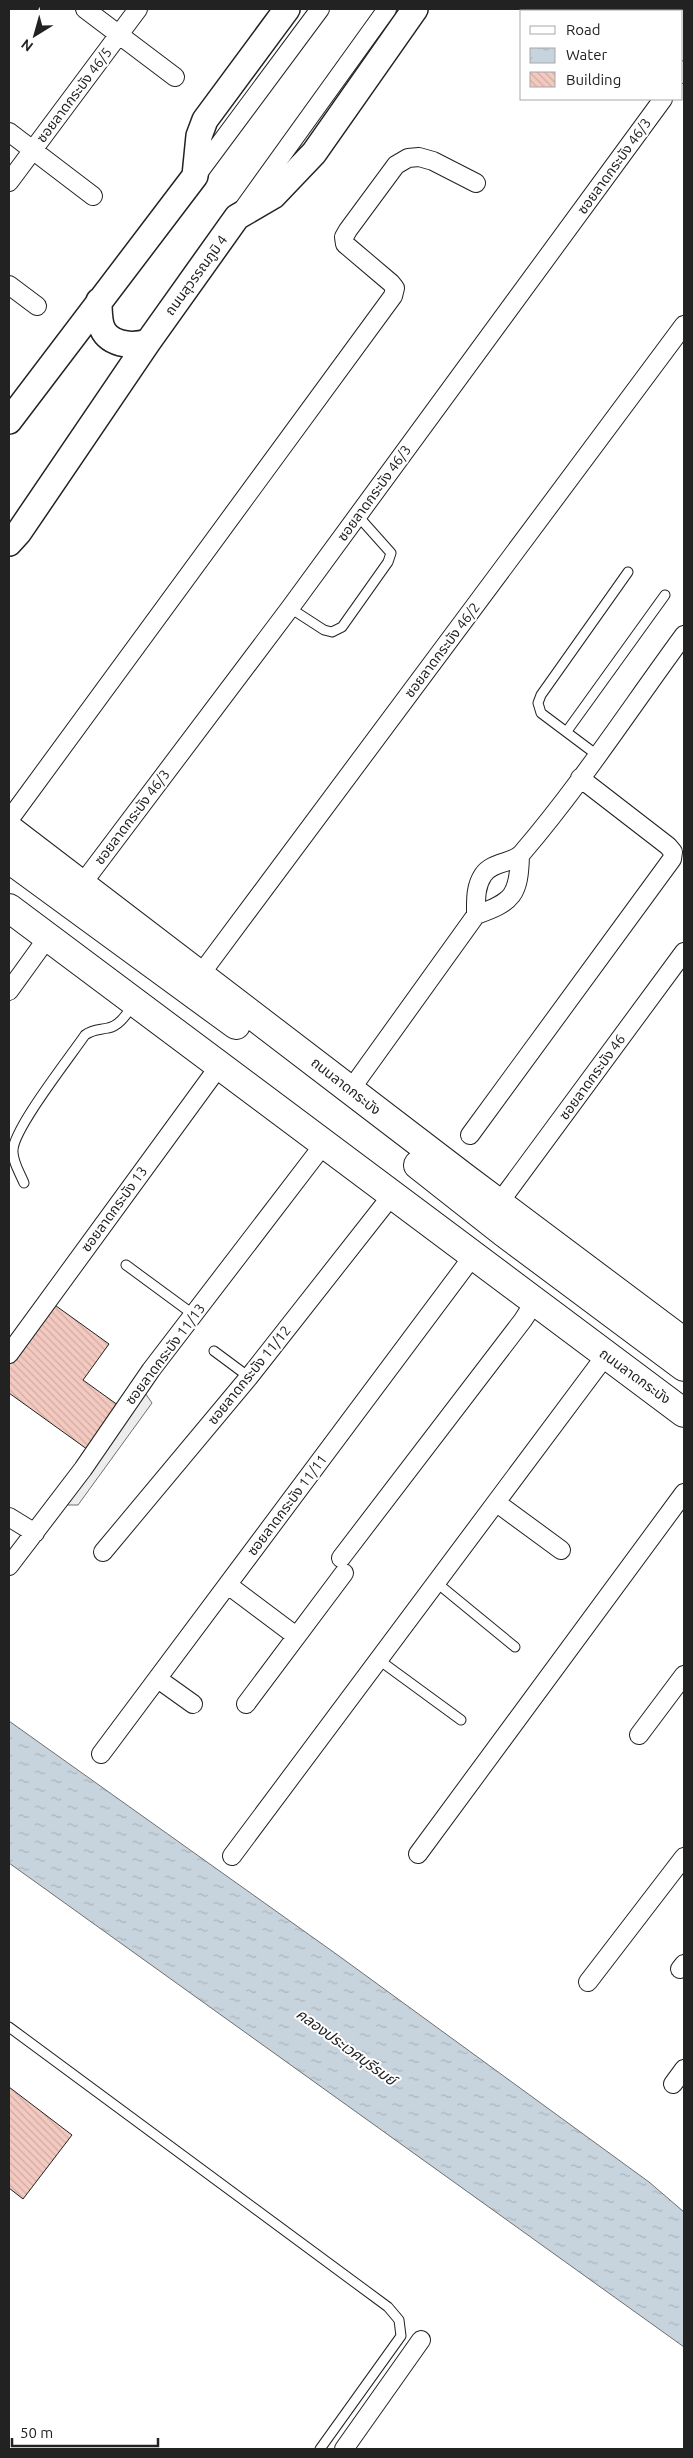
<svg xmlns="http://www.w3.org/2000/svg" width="693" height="2458" font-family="Ubuntu,'Noto Sans Thai',sans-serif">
  <defs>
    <pattern id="water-ripples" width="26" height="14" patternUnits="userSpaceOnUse" patternTransform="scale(1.25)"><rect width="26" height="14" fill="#c7d3dd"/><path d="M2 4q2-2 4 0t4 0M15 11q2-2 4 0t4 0" fill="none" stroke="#abb5bd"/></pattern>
    <pattern id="building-back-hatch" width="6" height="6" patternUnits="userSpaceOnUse" patternTransform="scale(1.25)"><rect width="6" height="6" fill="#f3c9c0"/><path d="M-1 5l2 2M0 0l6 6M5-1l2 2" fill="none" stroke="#d0aca5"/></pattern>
  </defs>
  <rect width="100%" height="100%" fill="#fff"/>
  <path fill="#ededed" stroke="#6f6f6f" d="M143 1390 152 1403 78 1505H62Z"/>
  <path fill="url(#water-ripples)" stroke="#6f6f6f" d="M9 1721 339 1956 649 2182 684 2212V2347L9 1863Z"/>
  <path fill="url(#building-back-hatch)" stroke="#222" d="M52 1303 109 1344 83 1380 122 1408 91 1452 9 1393V1364Z
    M9 2087 72 2135 23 2199 9 2188Z"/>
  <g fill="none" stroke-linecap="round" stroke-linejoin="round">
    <defs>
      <path id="lane" d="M290 608 324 630 332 632 342 627 388 562 391 553 358 516
        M567 731 665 595
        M597 755 541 713 538 703 541 695 628 572
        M24 1183C20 1173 12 1161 13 1150 14 1128 70 1057 85 1035 93 1029 99 1030 108 1028 120 1026 127 1013 134 1004
        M126 1265 194 1315
        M214 1351 249 1377
        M437 1583 515 1647
        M379 1660 461 1720
        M9 2027 388 2307 399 2320 401 2336 320 2449"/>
      <path id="street" d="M85 9 175 77
        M682 74 684 70
        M9 132 93 196
        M196 176 320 9
        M9 182 138 9
        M241 212 387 9
        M9 285 37 306
        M9 820 393 296 395 288 391 283 345 244 344 237 348 230 396 165 408 158 419 157 433 161 476 183
        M82 884 290 608 663 99
        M476 915C476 901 475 887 483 875 492 861 513 864 522 853 581 784 631 707 684 635
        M476 915C513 902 519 895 520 855
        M200 975 684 325
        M9 991 48 937
        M351 1089 476 915
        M470 1135 672 859 673 852 668 846 580 778
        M499 1203 684 952
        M9 1354 220 1065
        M497 1503 561 1550
        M9 1517 35 1533
        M103 1552 249 1377 392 1195
        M341 1558 523 1320 534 1303
        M9 1566 83 1469 151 1370 324 1144
        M228 1585 296 1636
        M158 1679 193 1704
        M246 1704 344 1573
        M639 1735 684 1675
        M101 1754 473 1256
        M418 1854 684 1493
        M232 1856 606 1355
        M680 1969 684 1964
        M588 1982 684 1857
        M673 2084 684 2069
        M344 2449 421 2340"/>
      <path id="secondary" d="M99 301C99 309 99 317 101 325 107 345 131 347 148 342
        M9 421 195 176 199 136 205 120 287 9
        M9 543 19 532 148 342 237 217 273 196 314 153 415 9"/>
      <path id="primary" d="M9 829 464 1177 684 1342
        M9 859 236 1025
        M9 908 684 1413
        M418 1165 503 1232 684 1367"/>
    </defs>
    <use href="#lane" stroke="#222" stroke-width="11"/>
    <use href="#street" stroke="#222" stroke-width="20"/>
    <use href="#secondary" stroke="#222" stroke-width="28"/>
    <use href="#primary" stroke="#222" stroke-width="30"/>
    <use href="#lane" stroke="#fff" stroke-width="9"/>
    <use href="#street" stroke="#fff" stroke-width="18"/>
    <use href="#secondary" stroke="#fff" stroke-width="25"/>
    <use href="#primary" stroke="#fff" stroke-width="28"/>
  </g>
  <g text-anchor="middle" stroke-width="4" stroke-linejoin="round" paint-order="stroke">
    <g font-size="14" fill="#222" stroke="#fff">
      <text transform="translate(74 95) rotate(-53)" y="5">ซอยลาดกระบัง 46/5</text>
      <text transform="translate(614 166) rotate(-54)" y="5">ซอยลาดกระบัง 46/3</text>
      <text transform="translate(196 275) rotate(-54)" y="5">ถนนสุวรรณภูมิ 4</text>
      <text transform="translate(374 493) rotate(-54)" y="5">ซอยลาดกระบัง 46/3</text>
      <text transform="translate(442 650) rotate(-53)" y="5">ซอยลาดกระบัง 46/2</text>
      <text transform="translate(132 817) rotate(-53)" y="5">ซอยลาดกระบัง 46/3</text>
      <text transform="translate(592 1077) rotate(-54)" y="5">ซอยลาดกระบัง 46</text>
      <text transform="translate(346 1086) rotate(38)" y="5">ถนนลาดกระบัง</text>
      <text transform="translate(114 1209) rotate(-54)" y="5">ซอยลาดกระบัง 13</text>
      <text transform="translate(165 1354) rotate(-53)" y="5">ซอยลาดกระบัง 11/13</text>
      <text transform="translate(249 1375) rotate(-51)" y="5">ซอยลาดกระบัง 11/12</text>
      <text transform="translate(635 1376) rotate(36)" y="5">ถนนลาดกระบัง</text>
      <text transform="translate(287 1505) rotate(-53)" y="5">ซอยลาดกระบัง 11/11</text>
    </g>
    <g font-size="15" font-style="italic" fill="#222" stroke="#fff">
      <text transform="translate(346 2047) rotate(36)" y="5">คลองประเวศบุรีรมย์</text>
    </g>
  </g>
  <rect width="693" height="2458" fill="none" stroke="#222222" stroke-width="20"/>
  <rect x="520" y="10" width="162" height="90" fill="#ffffff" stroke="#a7a7a7"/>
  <rect x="530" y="26" width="25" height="8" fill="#ffffff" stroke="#a7a7a7"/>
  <text x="566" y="35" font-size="15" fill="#222222">Road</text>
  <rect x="530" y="48" width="25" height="15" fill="url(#water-ripples)" stroke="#a7a7a7"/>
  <text x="566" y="60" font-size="15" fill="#222222">Water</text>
  <rect x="530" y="72" width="25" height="15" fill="url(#building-back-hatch)" stroke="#a7a7a7"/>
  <text x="566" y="85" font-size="15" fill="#222222">Building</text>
  <g transform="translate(35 35) rotate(217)" stroke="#ffffff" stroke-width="4" paint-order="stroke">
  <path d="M0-4L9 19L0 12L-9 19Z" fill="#222222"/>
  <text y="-8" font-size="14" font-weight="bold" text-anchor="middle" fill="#222222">N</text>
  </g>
  <path d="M12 2438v8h146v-8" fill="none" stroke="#222222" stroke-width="2.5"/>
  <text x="20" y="2438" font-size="15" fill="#222222" stroke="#ffffff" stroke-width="4" paint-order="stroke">50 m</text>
</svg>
